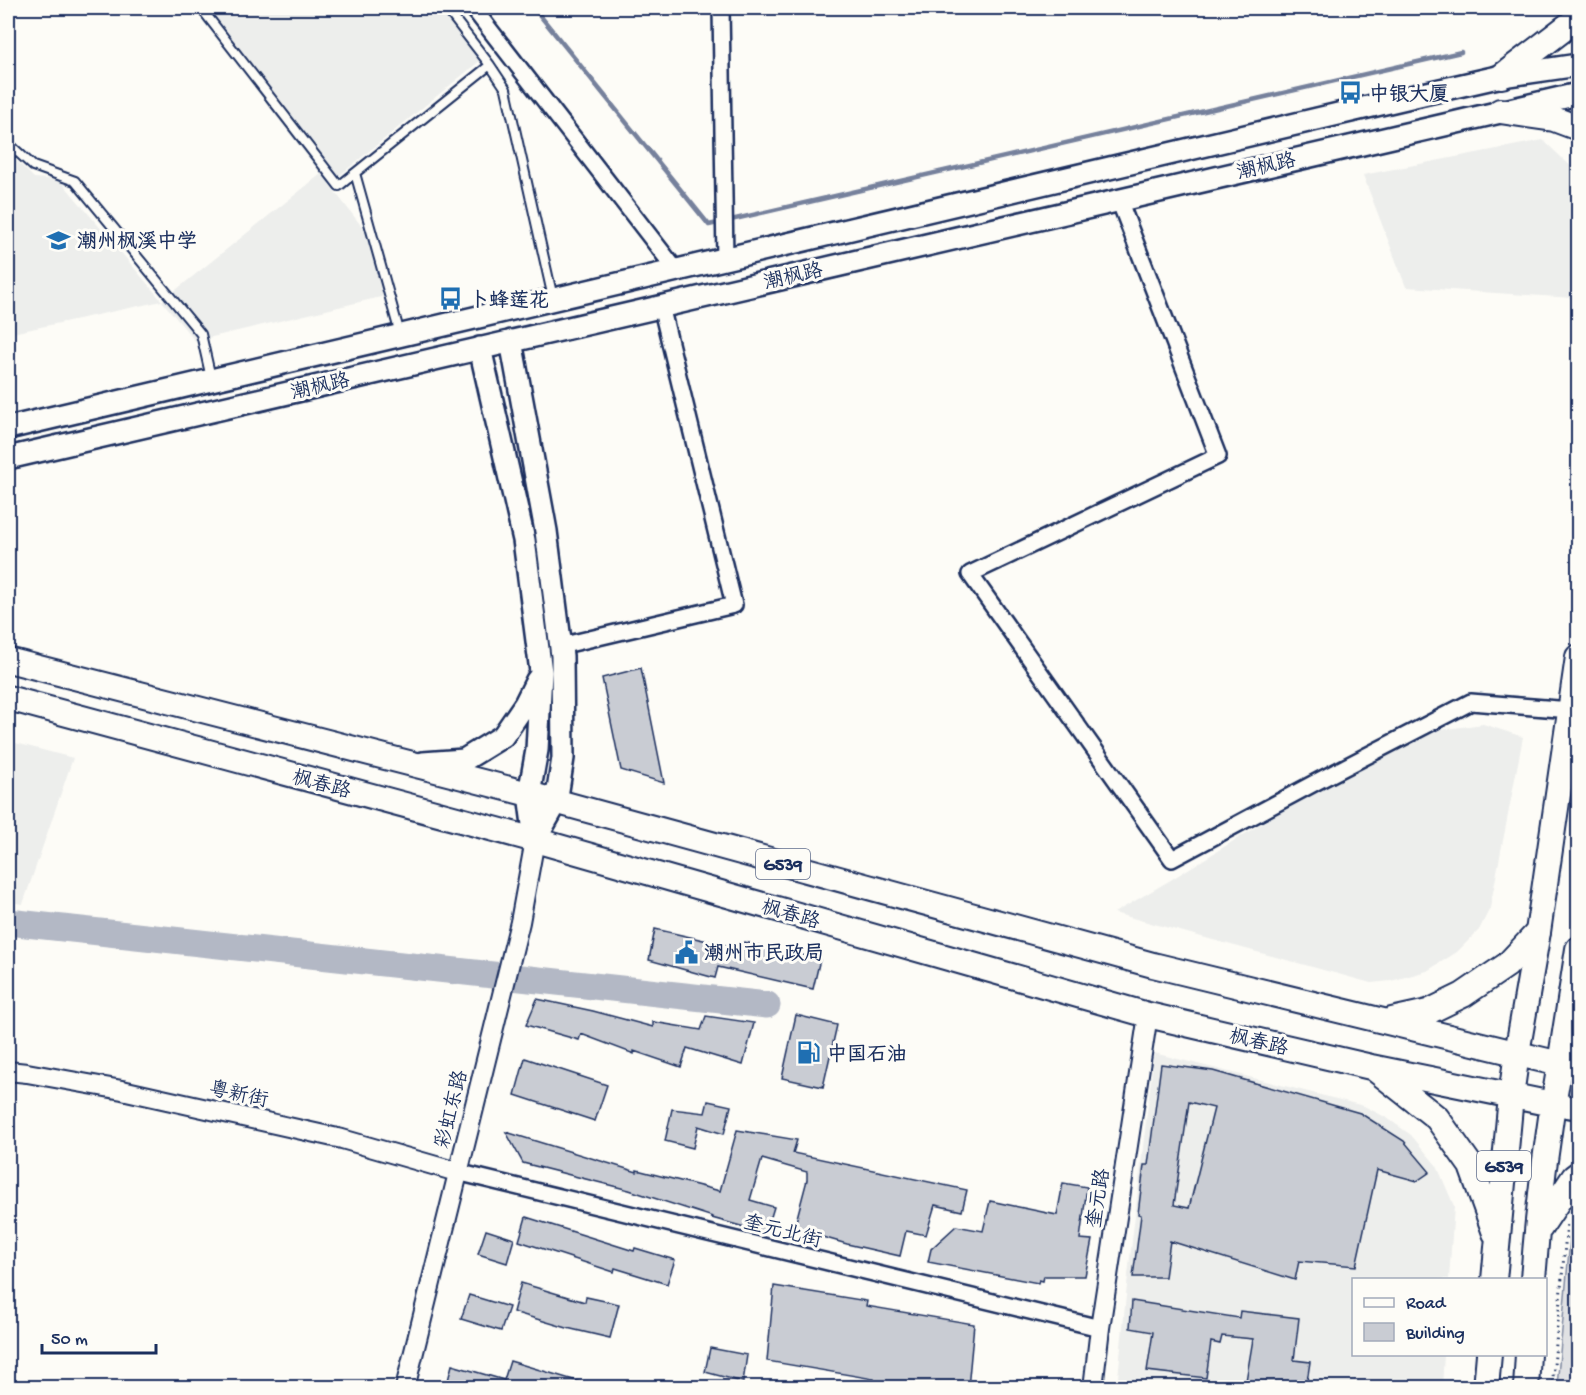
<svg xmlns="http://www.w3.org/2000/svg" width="1586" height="1395" font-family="'Gochi Hand','LXGW WenKai TC',sans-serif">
  <rect width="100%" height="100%" fill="#fdfcf7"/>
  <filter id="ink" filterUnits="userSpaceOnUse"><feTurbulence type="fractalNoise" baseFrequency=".0167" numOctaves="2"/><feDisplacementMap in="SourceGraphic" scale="12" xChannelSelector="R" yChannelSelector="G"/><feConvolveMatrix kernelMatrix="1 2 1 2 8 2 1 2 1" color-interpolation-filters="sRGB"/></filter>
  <g filter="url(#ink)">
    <path fill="#edeeec" d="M193 8H456L481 60 329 184 373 241 385 296 195 341 162 301 8 334V152L34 178 60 180 162 301 321 174Z
      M1543 140 1578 173V267L1572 298 1406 287 1363 175Z
      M1483 724 1523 737 1490 908 1479 930 1457 952 1427 971 1391 981 1371 983 1114 913 1169 881 1322 786 1440 730Z
      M8 741 73 758 23 904 8 902Z
      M1154 1053 1364 1106 1387 1118 1411 1135 1437 1166 1454 1206 1449 1279 1354 1280V1354L1444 1355 1442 1387 1117 1388 1128 1275Z"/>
    <path fill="#e0e1e3" stroke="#7e88a0" stroke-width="1.5" d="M1578 1206V1387H1557L1571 1228 1575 1209Z"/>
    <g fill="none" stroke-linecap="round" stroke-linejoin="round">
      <path stroke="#76819c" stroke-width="4.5" d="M534 8 709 225 1461 52"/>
      <path stroke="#b3b8c5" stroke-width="27" d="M8 922 767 1005"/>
    </g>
    <path fill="#c9ccd3" stroke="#1b2f5e" stroke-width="1.5" fill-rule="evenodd" d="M641 668 664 783 621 770 602 678Z
      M655 929 743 949 744 942 820 959 813 989 718 967 715 978 649 960Z
      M537 999 593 1011 653 1027V1022L701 1030 706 1016 754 1023 743 1065 687 1048 681 1067 634 1051V1054L581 1034 579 1040 526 1025Z
      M796 1015 837 1025 823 1087 782 1078Z
      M525 1058 607 1085 595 1121 515 1095Z
      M1161 1064 1213 1071 1360 1113 1404 1141 1430 1172 1417 1181 1377 1170 1356 1266 1299 1261 1295 1280 1170 1241 1165 1277H1133L1141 1215 1138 1214 1144 1165H1148ZM1189 1102 1214 1108 1189 1208 1174 1205Z
      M708 1101 731 1106 724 1134 698 1126 693 1148 665 1141 672 1109 705 1113Z
      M737 1130 797 1140 793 1153 967 1190 962 1211 935 1205 926 1235 906 1231 900 1256 847 1244 794 1229 807 1180V1172L762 1159 750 1200 774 1207 766 1233 712 1218 713 1217 629 1190 523 1163 506 1132 637 1172V1170L720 1191Z
      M1063 1183 1087 1187 1080 1239 1092 1240 1085 1276H1044L1043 1281 1039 1280 1038 1283 928 1262 931 1249 956 1226 983 1231 990 1201 1057 1215Z
      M526 1217 634 1251 635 1248 675 1260 667 1284 615 1268 614 1272 519 1241Z
      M486 1230 514 1239 507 1263 478 1254Z
      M521 1283 585 1302 586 1297 619 1304 610 1338 567 1328 513 1312Z
      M774 1286 867 1301 866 1306 974 1324 968 1388H899L873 1383 874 1379 767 1361Z
      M469 1295 509 1307 501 1331 461 1319Z
      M1132 1301 1239 1318 1240 1311 1299 1318 1294 1360 1310 1362 1306 1388 1246 1381 1253 1339 1222 1336 1220 1344 1211 1342 1206 1378 1147 1371 1153 1332 1130 1328Z
      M710 1348 747 1355 743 1382 705 1372Z
      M510 1361 587 1384 586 1388H446L452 1365 504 1380Z"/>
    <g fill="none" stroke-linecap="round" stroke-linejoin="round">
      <defs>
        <path id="service" d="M201 8 339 186 355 173
          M446 8 490 65
          M8 143 33 166 75 181 201 334 211 378
          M400 334 355 173 490 65 506 89 553 298"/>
        <path id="minor" d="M473 8 676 270
          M721 8 725 259
          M1119 200 1218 456 970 574 1172 859 1320 780 1471 702 1571 710
          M560 646 734 605 661 306
          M457 1172 1100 1328"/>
        <path id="tertiary" d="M8 1071 27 1073 122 1090 342 1139 457 1172
          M405 1388 520 922 535 840
          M1093 1388 1100 1328 1148 1015"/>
        <path id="secondary" d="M511 341 546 531 562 656 563 758 556 803 535 840
          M480 348 524 540 541 672 537 750 529 794 535 840
          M8 428 1423 94 1502 76 1578 65
          M8 458 1578 94
          M423 763 464 760 503 736 525 704 537 680
          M1560 1064 1578 1068
          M1552 1104 1578 1108"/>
        <path id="primary" d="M1502 76 1578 18
          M1500 111 1554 119 1578 128
          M1517 1053 1538 932 1578 657
          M1560 1064 1578 949"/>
        <path id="trunk" d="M8 660 529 794 1153 965 1560 1064C1547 1135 1538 1207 1533 1280
          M8 698 535 840 1148 1015 1371 1067 1552 1104
          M1392 1020 1428 1012 1463 995 1507 965 1538 932
          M1376 1070 1437 1118 1471 1166 1495 1233
          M1540 1228 1574 1177 1578 1174
          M1494 1280 1511 1096 1517 1053
          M1486 1388 1489 1354
          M1526 1388 1528 1354"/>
      </defs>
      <use href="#service" stroke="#1b2f5e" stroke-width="12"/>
      <use href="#minor" stroke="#1b2f5e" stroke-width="20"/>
      <use href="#tertiary" stroke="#1b2f5e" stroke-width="22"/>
      <use href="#secondary" stroke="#1b2f5e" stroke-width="26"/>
      <use href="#primary" stroke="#1b2f5e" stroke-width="28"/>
      <use href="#trunk" stroke="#1b2f5e" stroke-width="28"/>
      <path stroke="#1b2f5e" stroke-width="3" stroke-dasharray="1.5 4.5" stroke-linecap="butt" d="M1552 1388 1567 1222"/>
      <use href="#service" stroke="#fdfcf7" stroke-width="8"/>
      <use href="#minor" stroke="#fdfcf7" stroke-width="15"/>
      <use href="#tertiary" stroke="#fdfcf7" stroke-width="18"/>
      <use href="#secondary" stroke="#fdfcf7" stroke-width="21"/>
      <use href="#primary" stroke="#fdfcf7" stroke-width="24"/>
      <use href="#trunk" stroke="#fdfcf7" stroke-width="24"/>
    </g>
  </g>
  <defs>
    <symbol id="bus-bare" viewBox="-9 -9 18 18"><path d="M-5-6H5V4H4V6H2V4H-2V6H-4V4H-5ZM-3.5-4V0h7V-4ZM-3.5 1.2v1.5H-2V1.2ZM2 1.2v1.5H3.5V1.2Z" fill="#1f6fb2" stroke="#fdfcf7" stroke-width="2.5" paint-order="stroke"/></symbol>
    <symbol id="school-bare" viewBox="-9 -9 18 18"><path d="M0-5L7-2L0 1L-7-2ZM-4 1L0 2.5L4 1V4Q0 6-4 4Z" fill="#1f6fb2" stroke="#fdfcf7" stroke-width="2.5" paint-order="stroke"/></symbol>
    <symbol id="civic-bare" viewBox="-9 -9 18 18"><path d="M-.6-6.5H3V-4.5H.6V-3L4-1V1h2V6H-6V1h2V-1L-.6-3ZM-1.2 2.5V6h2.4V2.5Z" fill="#1f6fb2" stroke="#fdfcf7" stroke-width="2.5" paint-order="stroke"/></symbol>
    <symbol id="fuel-bare" viewBox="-9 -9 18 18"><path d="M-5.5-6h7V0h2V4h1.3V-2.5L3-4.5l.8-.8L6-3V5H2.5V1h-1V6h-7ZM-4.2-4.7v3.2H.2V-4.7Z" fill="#1f6fb2" stroke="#fdfcf7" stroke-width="2.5" paint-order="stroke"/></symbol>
  </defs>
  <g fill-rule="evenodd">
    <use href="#bus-bare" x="1334" y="76" width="33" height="33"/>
    <use href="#school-bare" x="42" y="224" width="33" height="33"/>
    <use href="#bus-bare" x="434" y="282" width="33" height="33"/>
    <use href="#civic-bare" x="670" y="936" width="33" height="33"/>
    <use href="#fuel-bare" x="792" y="1036" width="33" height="33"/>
  </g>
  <g text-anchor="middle" stroke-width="6" stroke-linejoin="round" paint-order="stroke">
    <g fill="#fdfcf7" stroke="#5f6c8c" stroke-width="1.5">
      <rect x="756" y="849" width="54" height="30" rx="4.5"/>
      <rect x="1477" y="1151" width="54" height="30" rx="4.5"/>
    </g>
    <g font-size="18" font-weight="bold" fill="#1b2f5e">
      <text x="783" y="870">G539</text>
      <text x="1504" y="1172">G539</text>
    </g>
    <g font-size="20" font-weight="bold" fill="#1b2f5e" stroke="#fdfcf7" text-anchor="start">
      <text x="1369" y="100">中银大厦</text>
      <text x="77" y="247">潮州枫溪中学</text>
      <text x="469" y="306">卜蜂莲花</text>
      <text x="704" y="959">潮州市民政局</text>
      <text x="827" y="1060">中国石油</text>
    </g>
    <g font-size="20" fill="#1b2f5e" stroke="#fdfcf7">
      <text transform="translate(1266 165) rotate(-13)" y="7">潮枫路</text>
      <text transform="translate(793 275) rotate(-13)" y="7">潮枫路</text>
      <text transform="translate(320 385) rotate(-13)" y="7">潮枫路</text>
      <text transform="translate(322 783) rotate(15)" y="7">枫春路</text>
      <text transform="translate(791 913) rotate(16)" y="7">枫春路</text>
      <text transform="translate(1259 1041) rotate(13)" y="7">枫春路</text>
      <text transform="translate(239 1093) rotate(12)" y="7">粤新街</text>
      <text transform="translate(450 1109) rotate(-76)" y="7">彩虹东路</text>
      <text transform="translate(1097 1198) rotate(-81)" y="7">奎元路</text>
      <text transform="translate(783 1230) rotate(14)" y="7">奎元北街</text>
    </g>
  </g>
  <rect width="1586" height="1395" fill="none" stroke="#fdfcf7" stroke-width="30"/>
  <rect x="15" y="15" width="1556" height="1365" fill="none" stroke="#1b2f5e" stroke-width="2" filter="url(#ink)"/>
  <rect x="1352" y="1278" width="195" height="78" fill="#fdfcf7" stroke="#a3aaba" stroke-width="1.5"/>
  <rect x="1364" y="1298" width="30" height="9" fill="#fdfcf7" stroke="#a3aaba" stroke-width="1.5"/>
  <text x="1406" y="1308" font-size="18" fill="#1b2f5e">Road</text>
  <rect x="1364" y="1323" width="30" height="18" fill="#c9ccd3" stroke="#a3aaba" stroke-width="1.5"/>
  <text x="1406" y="1338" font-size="18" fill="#1b2f5e">Building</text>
  <path d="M42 1344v9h114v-9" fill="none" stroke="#1b2f5e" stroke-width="3"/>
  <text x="51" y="1344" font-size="18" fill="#1b2f5e" stroke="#fdfcf7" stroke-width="4.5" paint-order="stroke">50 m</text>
</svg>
